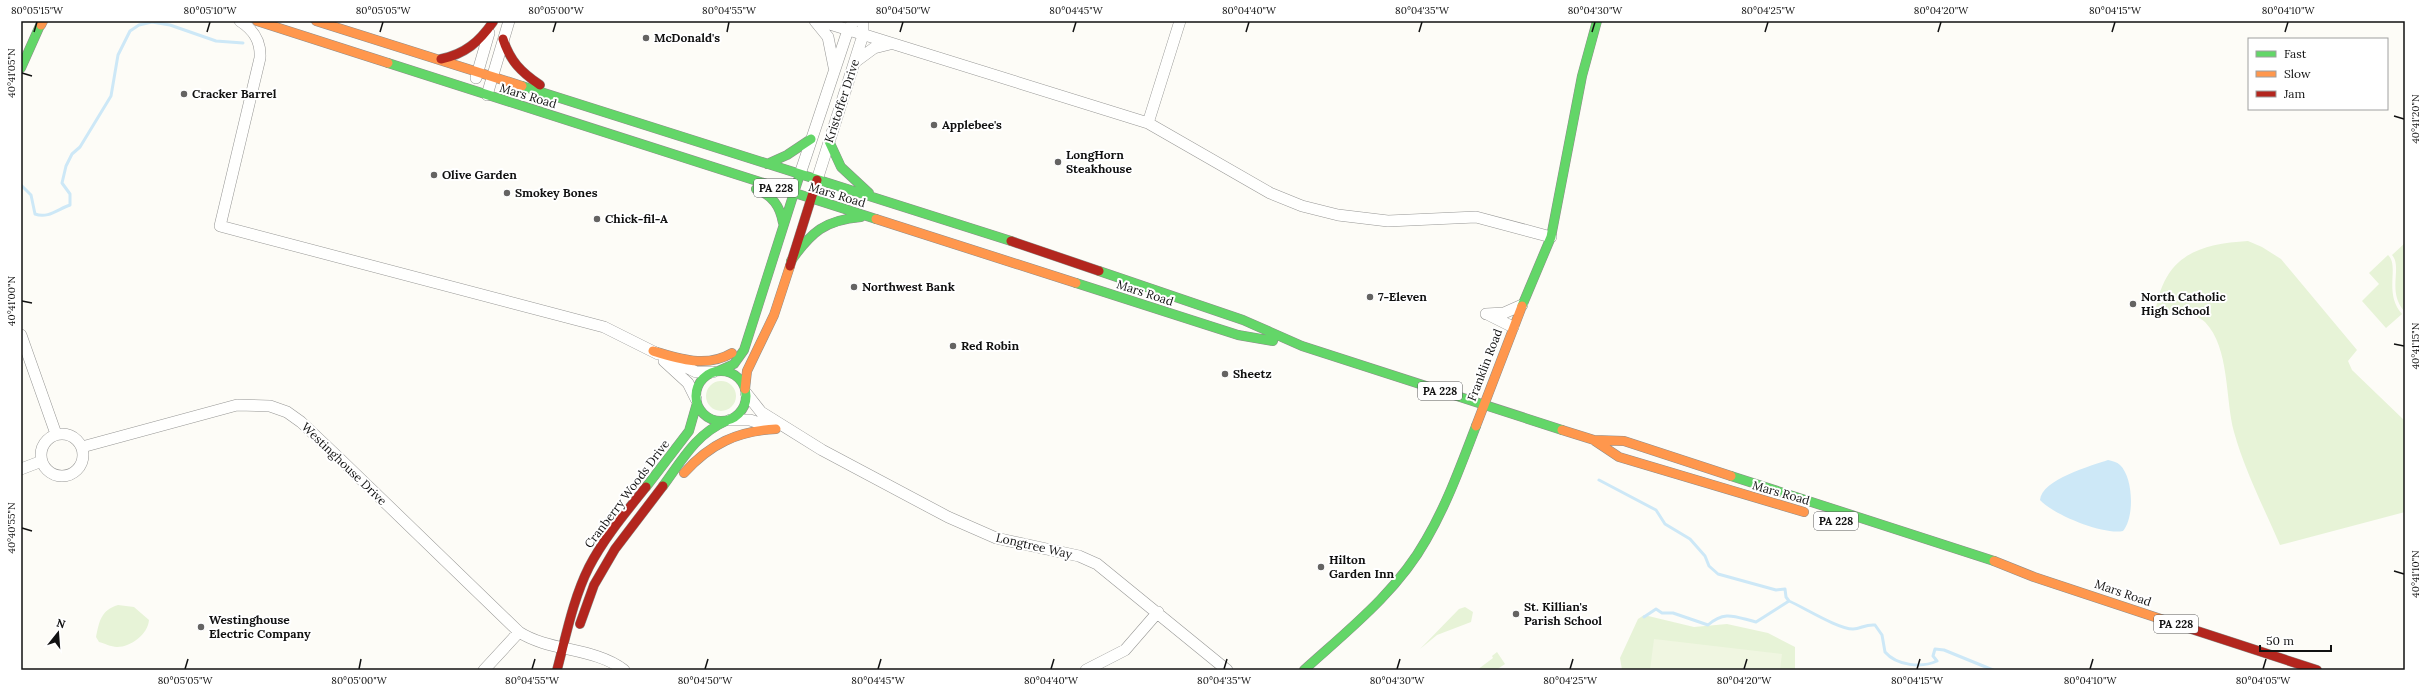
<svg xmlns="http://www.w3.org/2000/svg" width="2426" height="691" font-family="Lora,serif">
  <rect width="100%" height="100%" fill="#fdfcf7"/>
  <path fill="#e7f3d7" d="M2248 241 2262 247 2281 259 2357 350 2348 361 2352 370 2405 421V512L2280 545C2264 508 2245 471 2234 432 2225 399 2230 348 2205 322 2195 312 2170 311 2156 308 2166 255 2199 244 2248 241Z
    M2405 243V312C2386 292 2403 267 2392 255Z
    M2388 255C2400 266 2383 293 2402 314L2386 328 2362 301 2379 284 2369 273Z
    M706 396a15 15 0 1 1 30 0a15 15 0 1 1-30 0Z
    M118 605 134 607 149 620C148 634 131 647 117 647 111 647 104 643 99 642L96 637C99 622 101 610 118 605Z
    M1465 607 1473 612 1471 622 1437 635 1420 649 1459 609Z
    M1644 615 1694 627 1727 624 1768 633 1795 647V670H1622L1620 658 1638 619Z
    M1497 652 1505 664 1496 670H1477L1493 658 1492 656Z"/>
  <path fill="#f0f6e1" d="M1654 639 1782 654 1780 670H1650Z"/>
  <path fill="#cde8f7" d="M2108 460C2112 461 2117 462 2120 465 2133 477 2135 517 2123 531 2103 535 2054 515 2040 500 2042 479 2091 466 2108 460Z"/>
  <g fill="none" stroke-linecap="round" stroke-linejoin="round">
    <path stroke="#cde8f7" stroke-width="3" d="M21 185 31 195 35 214C48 219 58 209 70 205V194L62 183 66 166 72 154 80 147 111 96 118 55 130 31 139 25 152 22 170 25 216 41 243 43
      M1599 480 1656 510 1665 524 1690 539 1705 556 1709 566 1718 574 1776 590 1785 589 1786 597 1789 601
      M1644 617 1656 609 1662 613H1673L1708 625C1725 610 1735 617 1756 622L1789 601C1805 608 1838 629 1853 629 1861 629 1865 624 1875 625L1882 635 1885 652C1897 666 1922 668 1937 661L1933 656 1935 649 1944 650 1993 670"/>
    <defs>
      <path id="street" d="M240 21C254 30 261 41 260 58L220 226 604 327 658 354
        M815 21 828 37 834 67
        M820 21 1148 123 1270 193 1302 206 1338 215 1388 221 1476 217 1551 237
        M855 62 874 48 890 44
        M476 78 489 33
        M487 95 509 21
        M1148 123 1180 21
        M800 174 848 30 854 21
        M817 180 863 35V21
        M1486 314 1504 313 1522 305
        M1487 314 1513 327
        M21 335 56 434
        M664 361 688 383 696 399
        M674 361 696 372H713
        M746 393 761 412 822 450 948 517 996 538 1079 556 1097 564 1227 670
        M730 420H750L771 427
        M41 455a21 21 0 1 1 42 0a21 21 0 1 1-42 0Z
        M82 447 237 405 270 406 287 412 301 422 339 458 519 632C550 652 594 647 624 670
        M21 469 42 461
        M484 670 519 632
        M1086 670 1125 650 1158 612"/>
      <path id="fast" d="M388 63 876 219
        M21 68 42 21
        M522 86 1011 241
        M829 141 841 167 869 193
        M767 164 787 155 811 139
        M756 189C773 196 780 206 783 223
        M791 261C811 232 825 220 861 217
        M1099 271 1243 320 1302 346 1562 430
        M1076 283 1238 335 1273 341
        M1522 306 1551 237 1582 76 1597 21
        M696 396a25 25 0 1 1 50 0a25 25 0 1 1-50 0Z
        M718 371 734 364 744 350 800 174
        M1731 476 1994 561
        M663 486C682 460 696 434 726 421
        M646 487 689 431 697 403
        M1304 670C1347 631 1397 592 1426 540 1447 504 1461 465 1476 426"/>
      <path id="slow" d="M257 21 388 63
        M316 21 522 86
        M41 25 43 21
        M876 219 1076 283
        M653 351C679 359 707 368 732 353
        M745 389 747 371 774 315 790 266
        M1476 426 1522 306
        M1562 430 1594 440 1624 441 1731 476
        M1595 441 1619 457 1804 512
        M684 473C710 444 737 431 776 429
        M1994 561 2034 577 2182 626"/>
      <path id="jam" d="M503 39C510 61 521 72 540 85
        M441 59C465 54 479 42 493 22
        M1011 241 1099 271
        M790 266 817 180
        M580 624 594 585 615 549 663 486
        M2182 626 2317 670
        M557 670C566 636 573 599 589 567 604 538 626 512 646 487"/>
    </defs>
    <use href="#street" stroke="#979795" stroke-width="12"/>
    <use href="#fast" stroke="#8e8d8b" stroke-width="10"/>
    <use href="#slow" stroke="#8e8d8b" stroke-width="10"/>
    <use href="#jam" stroke="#8e8d8b" stroke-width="10"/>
    <use href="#street" stroke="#fffffe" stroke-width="11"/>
    <use href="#fast" stroke="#63d668" stroke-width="9"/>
    <use href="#slow" stroke="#ff974d" stroke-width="9"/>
    <use href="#jam" stroke="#b3261e" stroke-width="9"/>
  </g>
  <path fill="none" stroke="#111" stroke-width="1.5" d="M34 32 37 22M207 32 210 22M380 32 383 22M553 32 556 22M727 32 729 22M900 32 903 22M1073 32 1076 22M1246 32 1249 22M1419 32 1422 22M1592 32 1595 22M1765 32 1768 22M1938 32 1941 22M2112 32 2115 22M2285 32 2288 22M22 73 32 76M2394 116 2404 119M22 301 32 303M2394 344 2404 346M22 528 32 531M2394 571 2404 574M185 669 188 659M359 669 361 659M532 669 535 659M705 669 708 659M878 669 881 659M1051 669 1054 659M1224 669 1227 659M1397 669 1400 659M1570 669 1573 659M1744 669 1747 659M1917 669 1920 659M2090 669 2093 659M2263 669 2266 659"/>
  <g fill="#646362" stroke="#fff" stroke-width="1.5">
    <circle cx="646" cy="38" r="4"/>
    <circle cx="184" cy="94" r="4"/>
    <circle cx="934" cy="125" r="4"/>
    <circle cx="1058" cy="162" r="4"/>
    <circle cx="434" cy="175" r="4"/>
    <circle cx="507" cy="193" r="4"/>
    <circle cx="597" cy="219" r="4"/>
    <circle cx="854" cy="287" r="4"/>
    <circle cx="1370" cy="297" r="4"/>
    <circle cx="2133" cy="304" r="4"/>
    <circle cx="953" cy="346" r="4"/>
    <circle cx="1225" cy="374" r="4"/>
    <circle cx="1321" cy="567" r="4"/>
    <circle cx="1516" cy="614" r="4"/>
    <circle cx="201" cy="627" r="4"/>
  </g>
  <g text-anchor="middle" stroke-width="4" stroke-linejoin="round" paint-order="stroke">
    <g fill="#fff" stroke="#585858" stroke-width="1">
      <rect x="754" y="179" width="44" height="18" rx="3"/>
      <rect x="1418" y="382" width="44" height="18" rx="3"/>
      <rect x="1814" y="512" width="44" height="18" rx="3"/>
      <rect x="2154" y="615" width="44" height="18" rx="3"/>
    </g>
    <g font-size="11" font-weight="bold" fill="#111">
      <text x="776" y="192">PA 228</text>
      <text x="1440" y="395">PA 228</text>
      <text x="1836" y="525">PA 228</text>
      <text x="2176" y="628">PA 228</text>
    </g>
    <g font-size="12" font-weight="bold" fill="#111" stroke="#fff" text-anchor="start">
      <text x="654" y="42">McDonald's</text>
      <text x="192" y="98">Cracker Barrel</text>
      <text x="942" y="129">Applebee's</text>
      <text x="1066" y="159">LongHorn<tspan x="1066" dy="14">Steakhouse</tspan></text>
      <text x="442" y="179">Olive Garden</text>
      <text x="515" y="197">Smokey Bones</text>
      <text x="605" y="223">Chick-fil-A</text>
      <text x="862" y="291">Northwest Bank</text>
      <text x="1378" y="301">7-Eleven</text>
      <text x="2141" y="301">North Catholic<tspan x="2141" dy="14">High School</tspan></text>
      <text x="961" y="350">Red Robin</text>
      <text x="1233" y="378">Sheetz</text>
      <text x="1329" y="564">Hilton<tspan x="1329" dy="14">Garden Inn</tspan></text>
      <text x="1524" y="611">St. Killian's<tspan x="1524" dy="14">Parish School</tspan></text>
      <text x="209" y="624">Westinghouse<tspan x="209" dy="14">Electric Company</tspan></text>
    </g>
    <g font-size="12" fill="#111" stroke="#fff">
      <text transform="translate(528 96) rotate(17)" y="4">Mars Road</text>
      <text transform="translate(842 101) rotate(-72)" y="4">Kristoffer Drive</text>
      <text transform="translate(837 195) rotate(17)" y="4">Mars Road</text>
      <text transform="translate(1145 293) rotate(18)" y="4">Mars Road</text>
      <text transform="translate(1485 365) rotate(-69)" y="4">Franklin Road</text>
      <text transform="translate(344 464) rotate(44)" y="4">Westinghouse Drive</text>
      <text transform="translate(1781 493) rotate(16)" y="4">Mars Road</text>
      <text transform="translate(627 494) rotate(-53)" y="4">Cranberry Woods Drive</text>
      <text transform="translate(1034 546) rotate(13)" y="4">Longtree Way</text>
      <text transform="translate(2123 593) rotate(19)" y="4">Mars Road</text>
    </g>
  </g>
  <rect width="2426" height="691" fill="none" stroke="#ffffff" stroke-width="44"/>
  <rect x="2248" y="38" width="140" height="72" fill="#ffffff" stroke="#a0a0a0"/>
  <rect x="2256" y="51" width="20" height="6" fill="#63d668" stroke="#a0a0a0"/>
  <text x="2284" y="58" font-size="12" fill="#111111">Fast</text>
  <rect x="2256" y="71" width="20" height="6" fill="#ff974d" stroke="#a0a0a0"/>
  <text x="2284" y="78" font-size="12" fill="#111111">Slow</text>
  <rect x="2256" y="91" width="20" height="6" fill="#b3261e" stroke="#a0a0a0"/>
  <text x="2284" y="98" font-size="12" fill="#111111">Jam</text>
  <g transform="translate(58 633) rotate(17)" stroke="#ffffff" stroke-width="3" paint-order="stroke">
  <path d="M0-3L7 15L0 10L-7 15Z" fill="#111111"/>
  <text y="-6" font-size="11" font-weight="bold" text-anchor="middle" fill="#111111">N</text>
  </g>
  <path d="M2260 645v6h71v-6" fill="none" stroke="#111111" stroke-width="2"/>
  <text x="2266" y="645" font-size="12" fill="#111111" stroke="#ffffff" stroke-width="3" paint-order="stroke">50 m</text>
  <rect x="22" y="22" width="2382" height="647" fill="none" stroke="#111" stroke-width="1.5"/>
  <g font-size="10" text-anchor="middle" fill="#111">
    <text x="37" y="14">80°05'15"W</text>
    <text x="210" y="14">80°05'10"W</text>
    <text x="383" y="14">80°05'05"W</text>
    <text x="556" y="14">80°05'00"W</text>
    <text x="729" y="14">80°04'55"W</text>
    <text x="903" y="14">80°04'50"W</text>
    <text x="1076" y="14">80°04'45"W</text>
    <text x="1249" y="14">80°04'40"W</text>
    <text x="1422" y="14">80°04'35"W</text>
    <text x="1595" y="14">80°04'30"W</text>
    <text x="1768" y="14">80°04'25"W</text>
    <text x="1941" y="14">80°04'20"W</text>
    <text x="2115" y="14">80°04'15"W</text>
    <text x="2288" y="14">80°04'10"W</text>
    <text transform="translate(11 73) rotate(-90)" y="4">40°41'05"N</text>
    <text transform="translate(2415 119) rotate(-90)" y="4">40°41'20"N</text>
    <text transform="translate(11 301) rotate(-90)" y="4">40°41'00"N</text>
    <text transform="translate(2415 346) rotate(-90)" y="4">40°41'15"N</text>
    <text transform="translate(11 528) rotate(-90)" y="4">40°40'55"N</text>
    <text transform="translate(2415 574) rotate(-90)" y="4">40°41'10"N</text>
    <text x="185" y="684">80°05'05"W</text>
    <text x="359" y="684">80°05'00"W</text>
    <text x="532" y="684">80°04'55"W</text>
    <text x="705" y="684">80°04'50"W</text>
    <text x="878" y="684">80°04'45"W</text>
    <text x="1051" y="684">80°04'40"W</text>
    <text x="1224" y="684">80°04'35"W</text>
    <text x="1397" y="684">80°04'30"W</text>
    <text x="1570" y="684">80°04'25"W</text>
    <text x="1744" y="684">80°04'20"W</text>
    <text x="1917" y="684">80°04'15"W</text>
    <text x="2090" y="684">80°04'10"W</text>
    <text x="2263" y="684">80°04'05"W</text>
  </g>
</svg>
